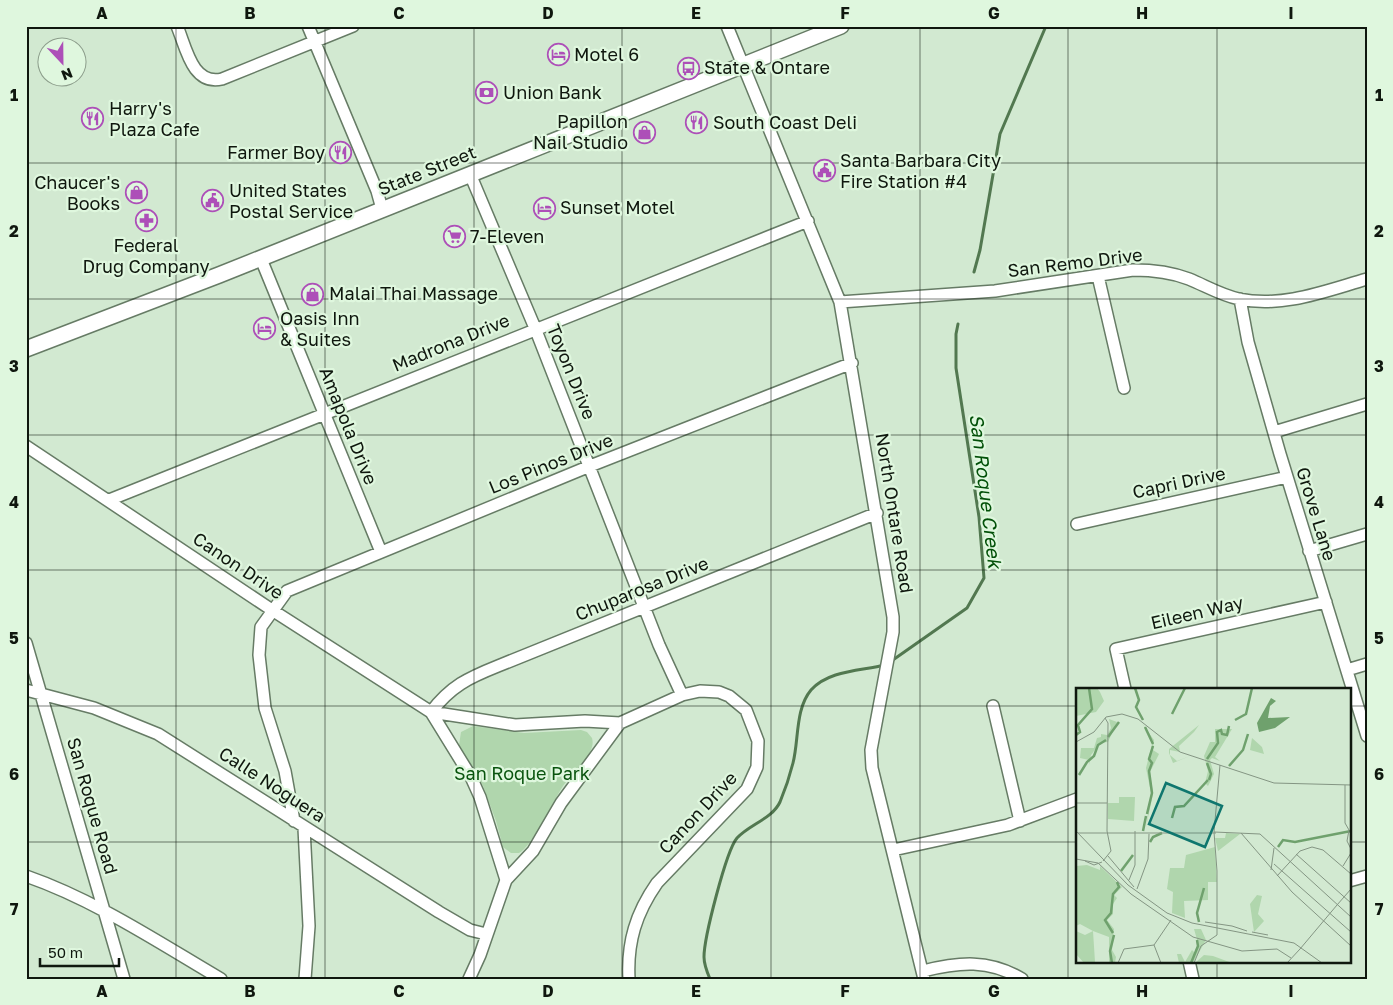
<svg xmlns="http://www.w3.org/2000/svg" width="1393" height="1005" font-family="'Golos Text',sans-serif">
  <rect width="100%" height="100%" fill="#d2e9d1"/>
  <path fill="#b0d6ad" d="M473 726 524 733 581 730 587 732 592 738C597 754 572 773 563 786 553 801 532 847 519 853H511L503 847 496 821 483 786 459 745 461 732Z"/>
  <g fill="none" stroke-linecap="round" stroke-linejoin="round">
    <path stroke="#527850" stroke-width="3" d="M974 272 980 250 1000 134 1046 26
      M890 662 967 608 984 578 979 517 956 368V334L958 324
      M710 979C707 972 704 965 704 957 704 938 726 851 737 838 750 824 772 819 780 802 785 790 790 775 793 763 799 740 795 709 811 690 829 670 861 671 885 665"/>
    <defs>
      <path id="minor" d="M177 26C186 47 192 86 222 79L353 26
        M308 26 377 191 382 209
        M727 26 840 302 893 617V632L871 750 872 768 924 979
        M470 174 535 328 659 645 682 695
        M261 259 381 552
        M1098 276 1124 388
        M1240 299 1248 342 1280 454 1367 736
        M840 302 995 291 1133 270C1152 270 1171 272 1189 279 1206 286 1221 295 1239 299 1283 308 1325 291 1367 279
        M1274 432 1367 404
        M26 446 272 610 431 712 515 725 585 721 620 723 682 695 700 691 719 692 729 696 746 710 758 741 757 767 747 789 657 883C636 913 627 942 629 979
        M109 500 808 221
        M1077 524 1287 477
        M1309 551 1367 534
        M26 643 124 979
        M1347 670 1367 664
        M1125 689 1116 649 1326 602
        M26 690 94 708 158 734 439 912 470 930 486 934
        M993 706 1020 821
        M294 821 285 771 265 708 259 655 261 627 287 591 590 466 852 363
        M304 828 309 926 305 979
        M893 850 1008 825 1077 799
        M26 876C95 900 158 942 221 979
        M506 880 480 797 471 777 431 712C451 686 468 678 498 666L877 513
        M1349 881 1367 876
        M1189 961 1193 979
        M923 971C959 962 989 959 1022 979
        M469 979 480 955 506 880 533 851 561 803 620 723"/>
      <path id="major" d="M26 349 219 275 841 26"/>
    </defs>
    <use href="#minor" stroke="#667b65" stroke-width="14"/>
    <use href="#major" stroke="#667b65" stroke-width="18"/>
    <use href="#minor" stroke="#fff" stroke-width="11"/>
    <use href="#major" stroke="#fff" stroke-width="15"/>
  </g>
  <path fill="none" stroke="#0f170e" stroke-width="1" stroke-opacity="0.55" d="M176 26V979M325 26V979M474 26V979M622 26V979M771 26V979M920 26V979M1068 26V979M1217 26V689M26 163H1367M26 299H1367M26 435H1367M26 570H1367M26 706H1077M1349 706H1367M26 842H1077M1349 842H1367M1217 961V979"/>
  <defs>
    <symbol id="hotel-ring" viewBox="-11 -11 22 22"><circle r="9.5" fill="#dff7de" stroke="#ad4fb8" stroke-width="1.5"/><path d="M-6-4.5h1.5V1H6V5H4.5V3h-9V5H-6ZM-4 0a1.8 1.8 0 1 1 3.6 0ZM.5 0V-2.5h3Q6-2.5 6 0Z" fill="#ad4fb8"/></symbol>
    <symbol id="bus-ring" viewBox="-11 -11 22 22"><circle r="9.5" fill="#dff7de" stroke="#ad4fb8" stroke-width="1.5"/><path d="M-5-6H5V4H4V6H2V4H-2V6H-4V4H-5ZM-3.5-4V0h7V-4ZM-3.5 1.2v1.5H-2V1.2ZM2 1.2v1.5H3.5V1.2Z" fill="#ad4fb8"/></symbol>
    <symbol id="bank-ring" viewBox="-11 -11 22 22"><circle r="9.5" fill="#dff7de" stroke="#ad4fb8" stroke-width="1.5"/><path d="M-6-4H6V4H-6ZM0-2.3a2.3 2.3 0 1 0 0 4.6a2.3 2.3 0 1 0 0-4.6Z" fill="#ad4fb8"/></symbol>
    <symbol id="restaurant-ring" viewBox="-11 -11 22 22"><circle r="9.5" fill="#dff7de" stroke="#ad4fb8" stroke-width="1.5"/><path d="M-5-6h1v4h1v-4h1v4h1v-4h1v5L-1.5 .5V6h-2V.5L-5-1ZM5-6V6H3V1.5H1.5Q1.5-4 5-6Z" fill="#ad4fb8"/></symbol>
    <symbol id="shop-ring" viewBox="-11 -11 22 22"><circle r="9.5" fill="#dff7de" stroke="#ad4fb8" stroke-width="1.5"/><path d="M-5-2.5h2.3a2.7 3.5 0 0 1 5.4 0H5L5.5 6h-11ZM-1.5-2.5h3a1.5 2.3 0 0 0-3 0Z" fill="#ad4fb8"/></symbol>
    <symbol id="civic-ring" viewBox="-11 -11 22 22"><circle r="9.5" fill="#dff7de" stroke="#ad4fb8" stroke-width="1.5"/><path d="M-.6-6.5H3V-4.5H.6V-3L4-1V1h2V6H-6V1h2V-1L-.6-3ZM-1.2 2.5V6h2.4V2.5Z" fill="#ad4fb8"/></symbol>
    <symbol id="pharmacy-ring" viewBox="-11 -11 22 22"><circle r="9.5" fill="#dff7de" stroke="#ad4fb8" stroke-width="1.5"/><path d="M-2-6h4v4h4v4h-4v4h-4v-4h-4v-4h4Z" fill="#ad4fb8"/></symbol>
    <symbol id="supermarket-ring" viewBox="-11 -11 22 22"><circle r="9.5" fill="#dff7de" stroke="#ad4fb8" stroke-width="1.5"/><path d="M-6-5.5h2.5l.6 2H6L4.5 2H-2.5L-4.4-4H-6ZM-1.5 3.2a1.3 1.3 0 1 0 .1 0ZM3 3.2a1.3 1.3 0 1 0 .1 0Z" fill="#ad4fb8"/></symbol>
  </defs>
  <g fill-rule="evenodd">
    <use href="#hotel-ring" x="546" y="42" width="25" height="25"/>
    <use href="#bus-ring" x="676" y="56" width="25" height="25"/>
    <use href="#bank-ring" x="474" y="80" width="25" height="25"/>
    <use href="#restaurant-ring" x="80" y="106" width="25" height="25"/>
    <use href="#restaurant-ring" x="684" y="110" width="25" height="25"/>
    <use href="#shop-ring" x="632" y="120" width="25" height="25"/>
    <use href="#restaurant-ring" x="328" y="140" width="25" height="25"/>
    <use href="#civic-ring" x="812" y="158" width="25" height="25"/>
    <use href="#shop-ring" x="124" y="180" width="25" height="25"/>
    <use href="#civic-ring" x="200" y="188" width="25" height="25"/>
    <use href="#hotel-ring" x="532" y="196" width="25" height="25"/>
    <use href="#pharmacy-ring" x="134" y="208" width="25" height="25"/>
    <use href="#supermarket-ring" x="442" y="224" width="25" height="25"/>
    <use href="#shop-ring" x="300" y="282" width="25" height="25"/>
    <use href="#hotel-ring" x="252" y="316" width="25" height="25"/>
  </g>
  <g text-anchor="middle" stroke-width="4.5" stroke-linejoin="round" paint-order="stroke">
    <g font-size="18" fill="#0f170e" stroke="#dff7de" text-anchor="start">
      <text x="574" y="61">Motel 6</text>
      <text x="704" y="74">State &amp; Ontare</text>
      <text x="503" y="99">Union Bank</text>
      <text x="109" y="115">Harry's<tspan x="109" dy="21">Plaza Cafe</tspan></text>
      <text x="628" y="128" text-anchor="end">Papillon<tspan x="628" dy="21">Nail Studio</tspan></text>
      <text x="713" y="129">South Coast Deli</text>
      <text x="325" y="159" text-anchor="end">Farmer Boy</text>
      <text x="840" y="167">Santa Barbara City<tspan x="840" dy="21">Fire Station #4</tspan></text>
      <text x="120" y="189" text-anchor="end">Chaucer's<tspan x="120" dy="21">Books</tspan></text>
      <text x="229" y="197">United States<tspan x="229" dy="21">Postal Service</tspan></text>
      <text x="560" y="214">Sunset Motel</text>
      <text x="470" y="243">7-Eleven</text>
      <text x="146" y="252" text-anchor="middle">Federal<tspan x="146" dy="21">Drug Company</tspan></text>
      <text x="329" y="300">Malai Thai Massage</text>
      <text x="280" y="325">Oasis Inn<tspan x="280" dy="21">&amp; Suites</tspan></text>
    </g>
    <g font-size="18" fill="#0f170e" stroke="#dff7de">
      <text transform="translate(427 171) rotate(-22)" y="6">State Street</text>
      <text transform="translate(1075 263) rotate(-7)" y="6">San Remo Drive</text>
      <text transform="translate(451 343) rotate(-22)" y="6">Madrona Drive</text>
      <text transform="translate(571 372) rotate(68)" y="6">Toyon Drive</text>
      <text transform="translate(348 426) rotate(68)" y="6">Amapola Drive</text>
      <text transform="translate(551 464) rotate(-22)" y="6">Los Pinos Drive</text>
      <text transform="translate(1179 483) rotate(-12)" y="6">Capri Drive</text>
      <text transform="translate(894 513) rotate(81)" y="6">North Ontare Road</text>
      <text transform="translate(1316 514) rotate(73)" y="6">Grove Lane</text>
      <text transform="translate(238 566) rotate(34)" y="6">Canon Drive</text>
      <text transform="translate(642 589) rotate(-22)" y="6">Chuparosa Drive</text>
      <text transform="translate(1197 613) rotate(-13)" y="6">Eileen Way</text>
      <text transform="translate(272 785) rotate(33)" y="6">Calle Noguera</text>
      <text transform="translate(92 806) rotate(74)" y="6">San Roque Road</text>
      <text transform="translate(698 813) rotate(-47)" y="6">Canon Drive</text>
    </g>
    <g font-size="18" fill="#09540e" stroke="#dff7de">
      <text x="522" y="780">San Roque Park</text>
    </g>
    <g font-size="19" font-style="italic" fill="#025008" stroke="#dff7de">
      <text transform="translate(986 491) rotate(83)" y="7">San Roque Creek</text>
    </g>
  </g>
  <g transform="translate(1076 688)">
    <rect width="275" height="275" fill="#d2e9d1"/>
    <path d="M0 0H21L24 4 28 13 20 24 0 28ZM33 31 41 34 39 39 32 54 24 55 15 67 13 77V72L4 70 5 60H18L21 50 25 49V46L31 47 35 40ZM66 35 78 52 77 62 83 66 74 84 77 106 70 139 75 105 70 80 77 53ZM123 37 118 44 103 58 104 64 94 62V67L101 73 114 68 97 75 93 65V61ZM139 41H156L139 69 144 73 136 70 134 72 138 86 132 98 129 95 132 83 128 68 134 54H139ZM176 50 186 59 188 66 174 62ZM43 109H59L58 133 32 131V115H43ZM150 145 164 146 142 163 139 150H149ZM139 159 141 194H132V212L108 213 109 230 96 225 97 204 91 201 94 180H108L110 167ZM11 177 24 182V178L46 199 38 207 41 210 37 216V226L31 232 38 241 36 262 40 269 39 275H33V249L17 243 19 274 8 275 0 266V243L9 247 17 243 4 236 0 238V178ZM181 207 186 208 182 226 188 233 178 244 174 216ZM118 241H125L130 252 117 275H103L101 266H105L109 274 116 262 119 265 122 255ZM128 267 137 268 156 275H119Z" fill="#b0d6ad"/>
    <path d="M195 10 200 13 194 18 192 30 214 29 199 40 183 44 181 35Z" fill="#6fa16d"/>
    <path fill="none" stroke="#6fa16d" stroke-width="2.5" d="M59 0 63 12 60 19 67 32M96 26 109 0M159 32 170 26 176 0M69 39 77 56M0 47 4 44 2 37 16 21 13 0M32 49 43 34M131 71 142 55 141 44 145 42 146 46 151 47 153 38M131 75 135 86 133 92M153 78 167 62 172 46M3 87 11 74 18 68 22 57 30 52M71 126 76 105 73 83 76 75 73 71 77 58M96 130 99 119 108 118 132 92M67 143 70 128M74 154 77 149 86 145M202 159 207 152 219 154 275 143M45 183 57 167M123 234 121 225 128 200M37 245 29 232 35 225 37 206 43 199 41 194M36 275 34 263 38 247M115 275 122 258 121 252"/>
    <path fill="none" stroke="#849583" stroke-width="1" d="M29 30 32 35 31 143M0 54 18 44 30 29 46 26 62 31 104 64 198 95 275 97M269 97V135L273 142 271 153 275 161M0 115H31M0 143 52 197 91 225 116 235 218 255 246 275M138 144 144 77M138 144 184 146 275 229M2 145H140M165 145 216 204 275 258M220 166 275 215M32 168 58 199M0 171 22 175 55 206 117 249 166 263 201 261 215 270M9 173 18 177 26 174M27 173 35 163 31 143M198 176 275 244M267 178 275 165M195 182 198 160M201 188 224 163 236 159 247 162 275 186M53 192 59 177V143M61 201 72 171 73 146M261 217 275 201M129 234 156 238M156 238 171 243M176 244 192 247M224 261 261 217M42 275 48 261 78 257M85 275 78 257 95 232M118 275 125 258 141 247V183L138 144M211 275 224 261"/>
    <path fill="#0f766e" fill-opacity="0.15" stroke="#0f766e" stroke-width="2.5" d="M90 95 146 118 129 159 73 136Z"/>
    <rect width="275" height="275" fill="none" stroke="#0f170e" stroke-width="2.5"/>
  </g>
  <rect width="1393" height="1005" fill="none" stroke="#dff7de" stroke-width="55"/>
  <g transform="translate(62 62) rotate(158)"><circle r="24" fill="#dff7de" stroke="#8c9d8b"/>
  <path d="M0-4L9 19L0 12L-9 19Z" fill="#ad4fb8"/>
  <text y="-8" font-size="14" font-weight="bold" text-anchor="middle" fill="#0f170e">N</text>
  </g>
  <path d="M40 958v8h79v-8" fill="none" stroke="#0f170e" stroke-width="2.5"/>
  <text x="48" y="958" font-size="15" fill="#0f170e" stroke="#dff7de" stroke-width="4" paint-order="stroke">50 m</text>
  <rect x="28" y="28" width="1338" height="950" fill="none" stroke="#0f170e" stroke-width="2"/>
  <g font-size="16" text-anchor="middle" font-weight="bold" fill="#0f170e">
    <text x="102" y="19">A</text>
    <text x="250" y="19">B</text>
    <text x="399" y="19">C</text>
    <text x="548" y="19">D</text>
    <text x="696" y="19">E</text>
    <text x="845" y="19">F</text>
    <text x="994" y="19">G</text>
    <text x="1142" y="19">H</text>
    <text x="1291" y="19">I</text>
    <text x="14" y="101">1</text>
    <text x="1379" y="101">1</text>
    <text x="14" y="237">2</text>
    <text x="1379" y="237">2</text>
    <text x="14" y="372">3</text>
    <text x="1379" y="372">3</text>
    <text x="14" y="508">4</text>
    <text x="1379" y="508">4</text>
    <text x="14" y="644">5</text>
    <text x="1379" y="644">5</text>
    <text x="14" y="780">6</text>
    <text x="1379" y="780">6</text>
    <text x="14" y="915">7</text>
    <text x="1379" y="915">7</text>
    <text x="102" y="997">A</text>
    <text x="250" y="997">B</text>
    <text x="399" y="997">C</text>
    <text x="548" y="997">D</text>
    <text x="696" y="997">E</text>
    <text x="845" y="997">F</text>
    <text x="994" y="997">G</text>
    <text x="1142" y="997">H</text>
    <text x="1291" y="997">I</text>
  </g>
</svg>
